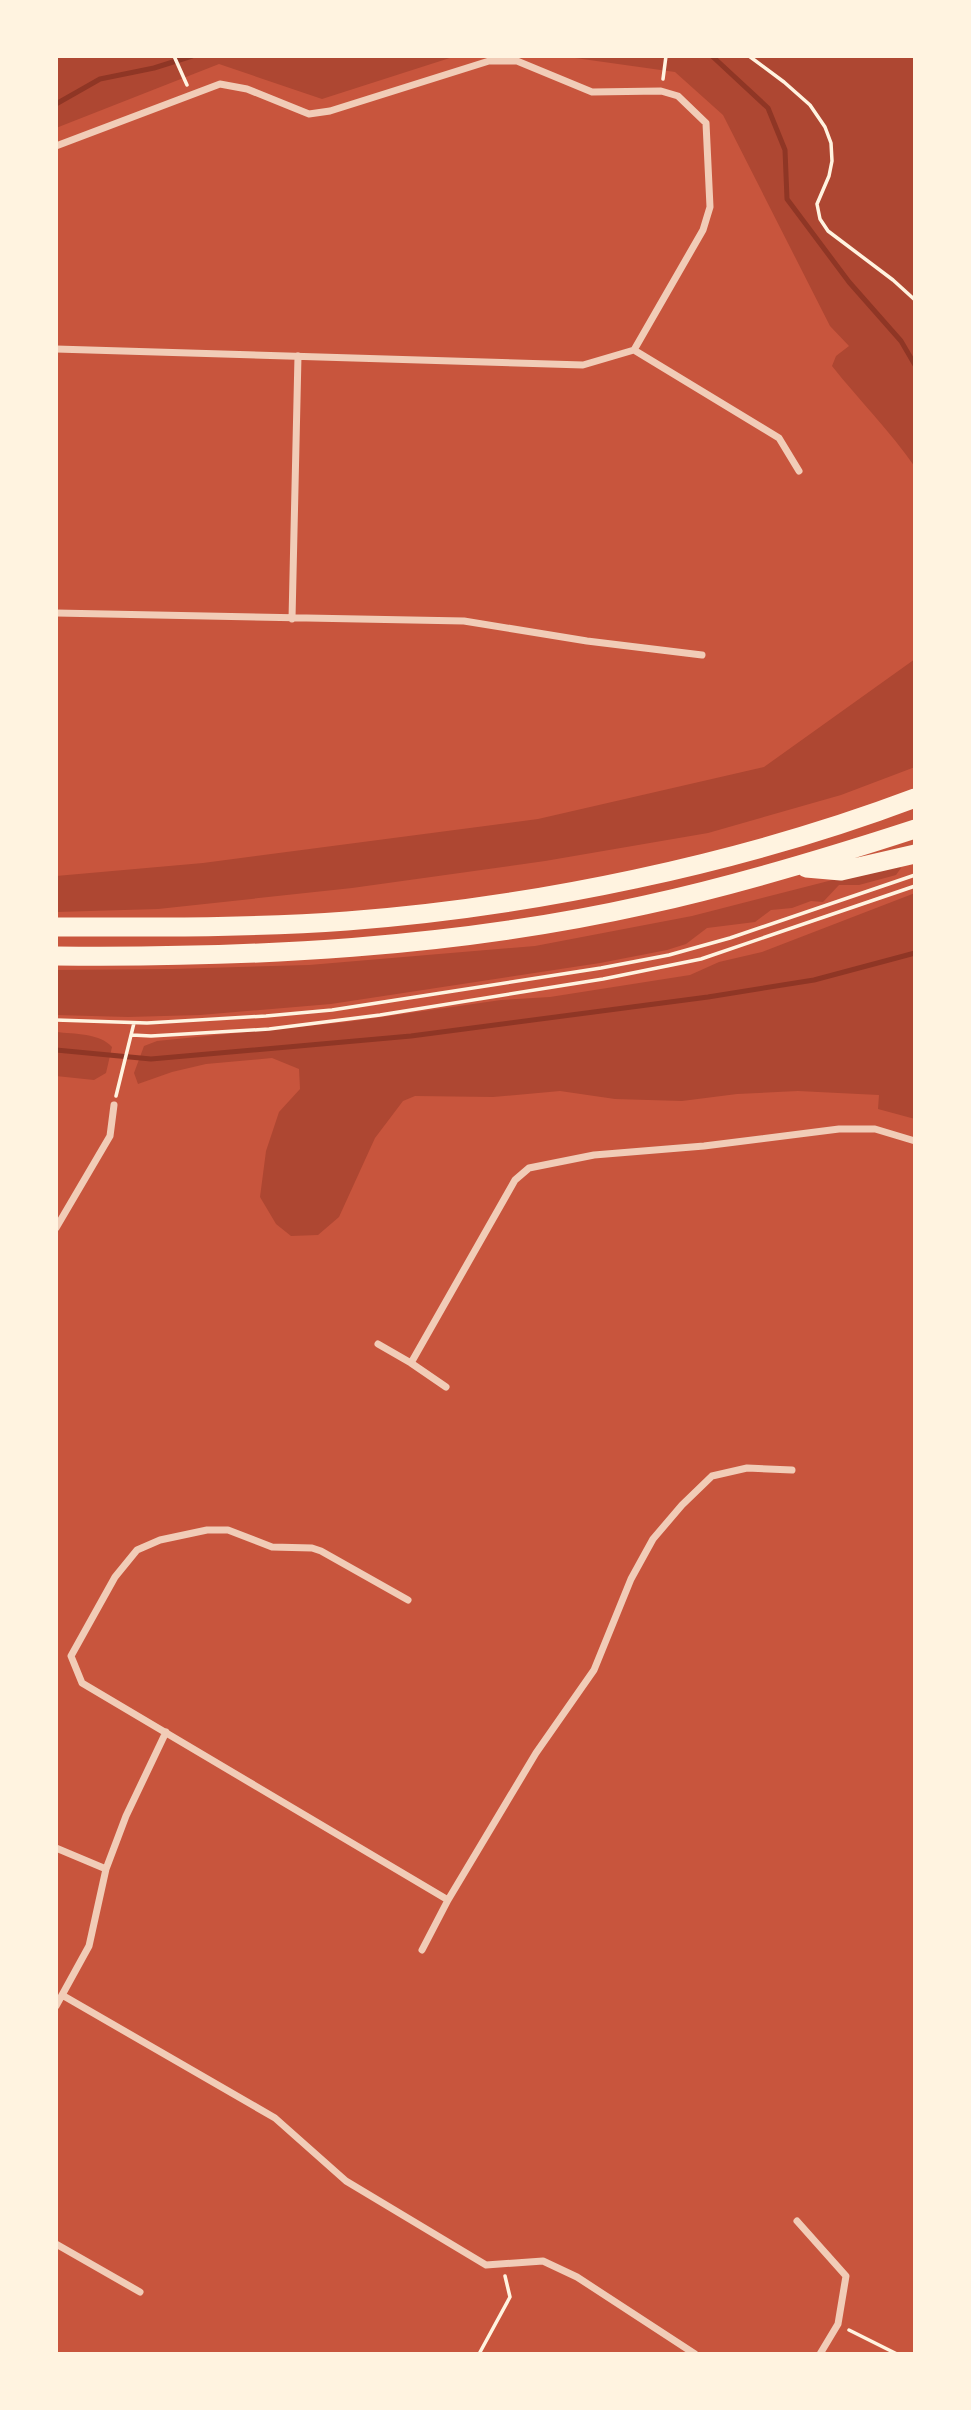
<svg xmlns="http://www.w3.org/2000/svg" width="971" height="2410" font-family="Lora,serif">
  <rect width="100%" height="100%" fill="#c8553d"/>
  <path fill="#ae4732" d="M56 56H456L322 99 219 64 56 128Z
    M561 56H915V467C890 431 859 400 832 366L836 356 849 346 830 326 723 115 675 72Z
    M915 659V767L841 795 708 833 545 861 352 888 158 909 56 912V876L203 863 538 819 764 767Z
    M895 864 901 868 896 875 859 885H839L823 902 811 901 792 908 771 910 755 922 707 928 686 944 667 950 600 963 331 1004 200 1015 128 1017 56 1015V970L172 969 309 965 535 946 692 916Z
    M915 893V1119L878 1109 879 1095 798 1091 737 1094 682 1101 615 1099 560 1091 493 1097 415 1096 403 1101 375 1138 339 1217 318 1235 291 1236 276 1224 260 1197 266 1151 279 1112 300 1089 299 1069 272 1058 206 1064 172 1072 138 1084 134 1073 144 1046 157 1041 347 1022 501 1000 550 997 690 975 719 962 762 952Z
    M56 1032C74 1034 100 1033 112 1047L106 1073 94 1080 56 1076Z"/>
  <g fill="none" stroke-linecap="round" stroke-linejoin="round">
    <path stroke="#8f3625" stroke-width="5" d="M712 56 768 108 785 150 787 199 849 282 901 341 915 365
      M56 104 100 79 154 68 192 56
      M56 1050 151 1059 411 1036 708 997 814 980 915 953"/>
    <path stroke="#fff3e0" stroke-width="3.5" d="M174 56 187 85
      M749 56 784 82 810 105 825 127 831 143 832 161 829 176 817 204 820 219 828 231 893 280 915 300
      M663 79 666 56
      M56 1020 147 1023 266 1016 332 1010 601 968 669 955 730 938 915 875
      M132 1035 151 1036 269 1029 380 1015 603 979 701 959 915 886
      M116 1096 134 1023
      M849 2330 897 2354
      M479 2354 510 2297 505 2276"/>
    <path stroke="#f1ccb7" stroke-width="7" d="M56 146 220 84 247 89 309 114 330 111 489 61H517L592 92 661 91 678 96 706 123 710 207 703 230 634 350
      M56 349 583 365 634 350
      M634 350 779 438 799 471
      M56 613 464 621 587 641 702 655
      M292 619 298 356
      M56 1228 110 1136 114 1105
      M378 1344 411 1363
      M446 1387 411 1363 515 1180 529 1168 594 1155 704 1146 839 1129H875L915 1141
      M408 1600 321 1551 312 1548 272 1547 228 1530H207L160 1540 137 1550 115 1577 71 1656 82 1683 448 1900
      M56 1848 106 1869
      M422 1950 448 1900 536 1753 594 1670 631 1579 653 1539 682 1505 712 1476 747 1468 792 1470
      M62 1995 275 2118 346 2181 486 2265 543 2261 577 2277 695 2354
      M56 2006 89 1946 106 1869 126 1816 166 1732
      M797 2221 846 2276 838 2324 820 2354
      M56 2244 140 2292"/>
    <path stroke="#fff3e0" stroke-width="19" d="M806 868 841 871 915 854
      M56 927C153 927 250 928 347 921 533 907 740 864 915 798
      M56 956C253 958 453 948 645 905 737 885 826 858 915 829"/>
  </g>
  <rect width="971" height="2410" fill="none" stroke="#fff3e0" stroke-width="116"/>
</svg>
